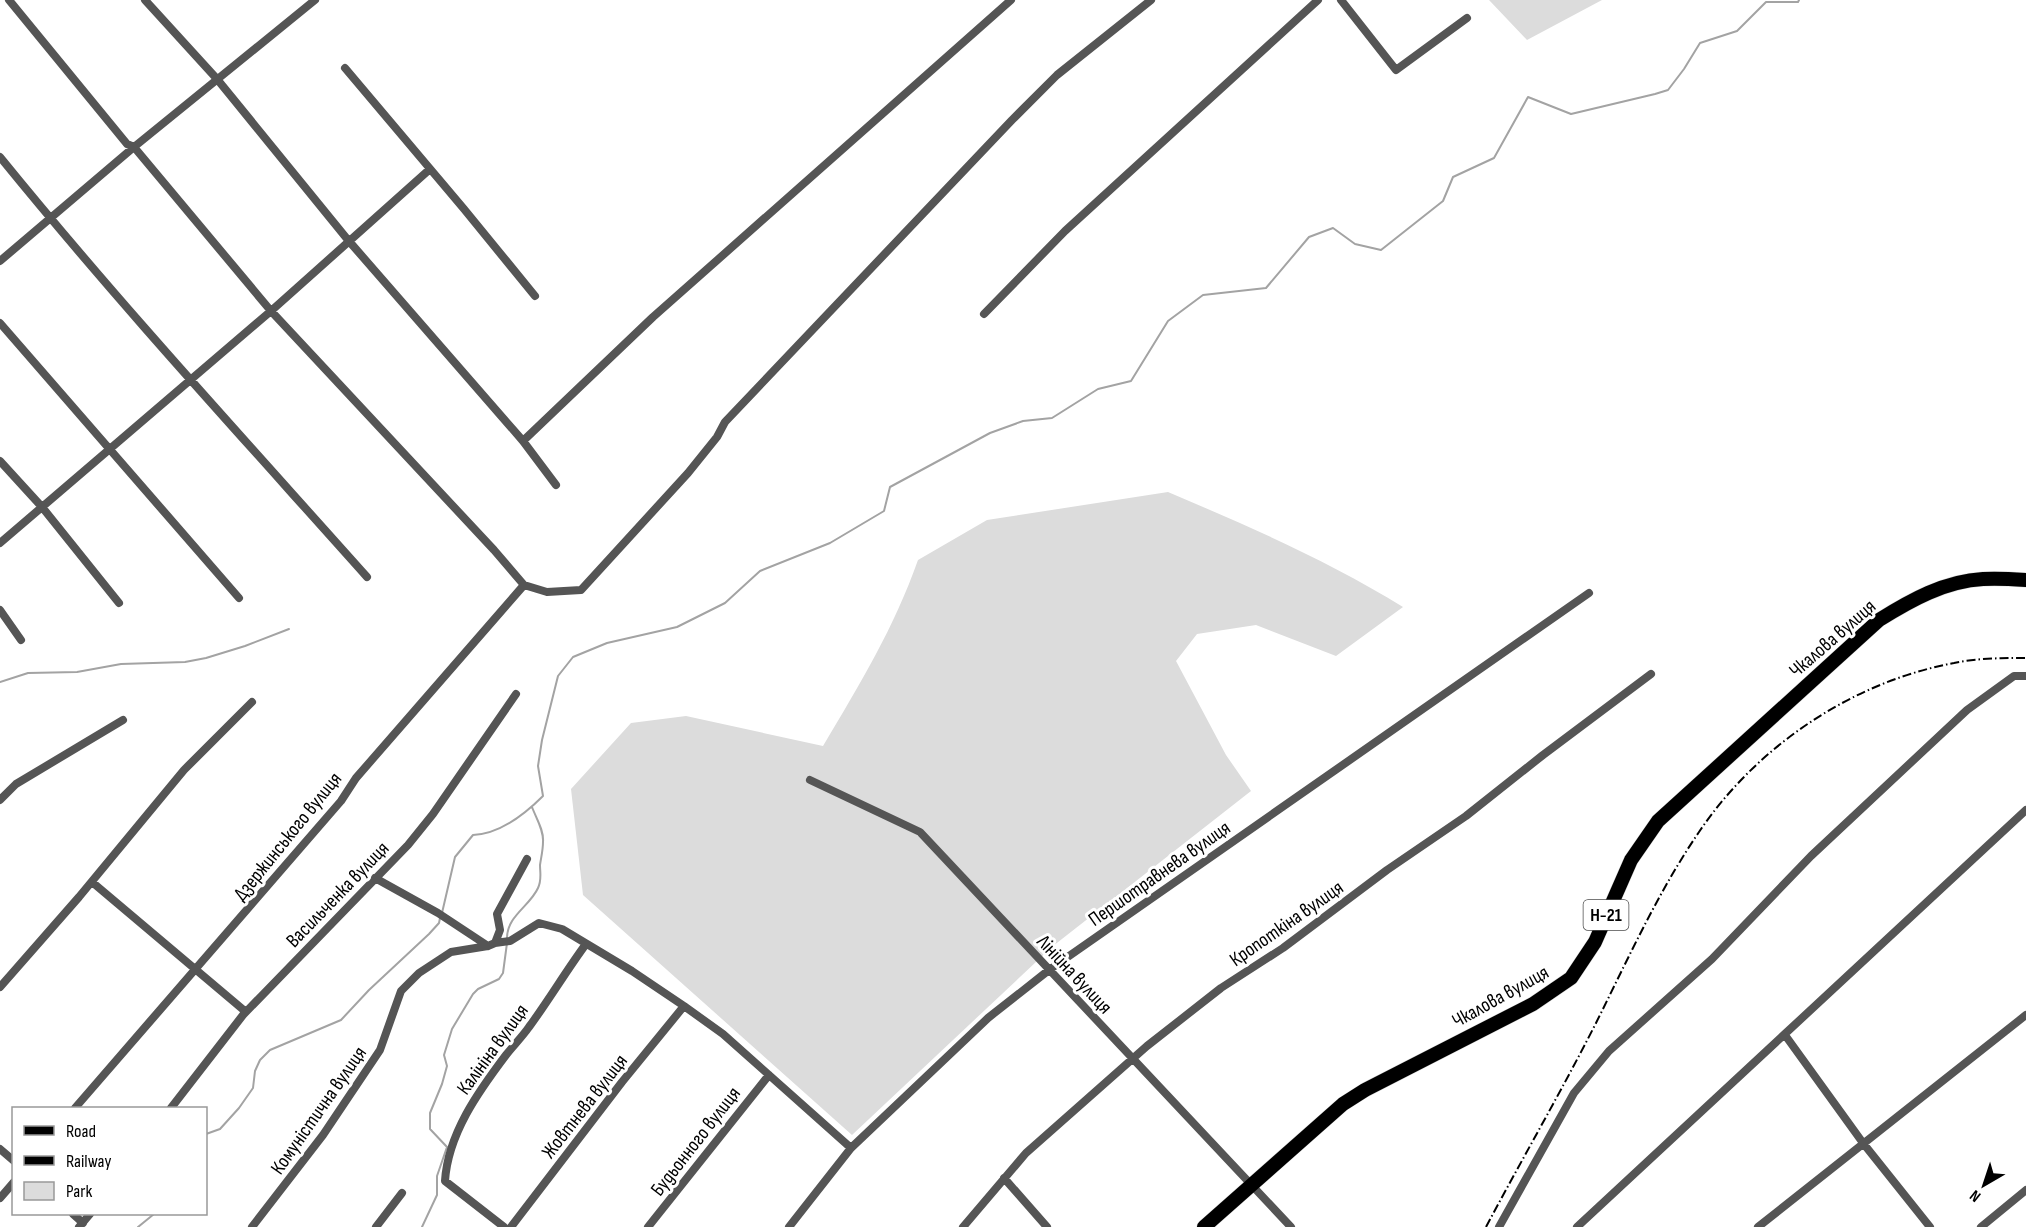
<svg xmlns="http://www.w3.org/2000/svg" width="2026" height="1227" font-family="'Sofia Sans Condensed',sans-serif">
  <rect width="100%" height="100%" fill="#fff"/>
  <path fill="#dcdcdc" d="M1489 0H1602L1527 40Z
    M1168 492C1248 526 1329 561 1403 607L1336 656 1256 625 1197 634 1176 661 1226 755 1251 791 1053 946 852 1135 583 895 571 789 631 723 686 716 823 746C860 684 894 628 918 560L987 520Z"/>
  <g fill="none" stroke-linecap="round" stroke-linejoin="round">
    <path stroke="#a3a3a3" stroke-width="2" d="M0 682 28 673 77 672 121 664 185 662 206 658 245 646 289 629
      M442 913 455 857 473 835C500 834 524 815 543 796L538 766 542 740 558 676 573 657 607 643 677 627 725 603 760 571 830 543 884 511 890 487 990 433 1023 421 1052 418 1098 389 1131 381 1168 321 1203 295 1266 288 1309 237 1333 228 1355 244 1381 250 1443 201 1453 177 1494 158 1528 97 1571 114 1655 94 1668 90 1684 69 1700 43 1737 31 1766 2H1798L1799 0
      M507 938C507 916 530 906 538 888 542 880 540 873 540 865 541 858 543 850 543 842 544 830 536 818 532 807
      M206 1134 220 1129 239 1108 253 1088 255 1071 260 1060 270 1050 341 1020 369 990 429 934 439 923 440 918
      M138 1227 154 1214
      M422 1227 437 1195V1176L447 1147 430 1129V1113L442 1084 447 1066 444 1055 452 1029 473 994 478 989 499 979 503 973 507 943"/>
    <defs>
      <path id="primary" d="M1204 1227 1343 1104 1365 1090 1533 1004 1571 978 1595 942 1631 860 1658 821 1879 620C1911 600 1945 581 1983 579 1997 578 2012 579 2026 580"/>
    </defs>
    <use href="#primary" stroke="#dbdbdb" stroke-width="15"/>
    <path stroke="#555" stroke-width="8" d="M9 0 127 144 134 147 271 311 494 550 524 585 547 592 581 590 688 473 717 437 725 422 1012 120 1057 75 1151 0
      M145 0 217 79 348 240 523 441 556 485
      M1341 0 1396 70 1467 18
      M345 68 464 209 535 296
      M0 157C117 301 243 438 367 577
      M0 261 134 147 315 0
      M984 314 1065 231 1318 0
      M0 323 239 598
      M523 441 653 317 1011 0
      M0 461 42 507 119 603
      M0 543 271 311 430 169
      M0 610 21 640
      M810 780 920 832 1291 1227
      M0 800 16 784 123 720
      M375 878 438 913 488 946
      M92 882 246 1012
      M495 943 510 941 539 923 562 929 632 971 684 1006 723 1034 851 1148
      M0 987 79 897 184 770 252 702
      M1785 1035 1863 1143 1930 1227
      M75 1108 341 801 356 778 524 585
      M171 1108 243 1015 408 845 433 814 516 694
      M0 1149 14 1161
      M1004 1178 1047 1227
      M0 1198 14 1182
      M73 1214 83 1223
      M79 1227 90 1214
      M252 1227 323 1135 380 1050 401 991 419 973 451 952 488 946 495 943 500 930 497 914 527 859
      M376 1227 402 1193
      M504 1227 445 1181C448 1134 478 1092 506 1055 513 1046 522 1037 529 1027 549 1000 566 971 586 944
      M511 1227 622 1082 684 1006
      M648 1227 769 1075
      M789 1227 851 1148 988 1018 1049 970 1589 593
      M963 1227 1026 1153 1147 1046 1221 988 1283 948 1387 870 1466 816 1543 755 1651 674
      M1499 1227 1574 1093 1609 1051 1712 959 1811 856 1967 710 2014 676H2026
      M1577 1227 2026 810
      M1758 1227 2026 1015
      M1981 1227 2026 1190"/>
    <use href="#primary" stroke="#000" stroke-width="14"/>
    <path stroke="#000" stroke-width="2" stroke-dasharray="9 3 1.5 3" stroke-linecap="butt" d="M1486 1227C1522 1159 1561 1092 1596 1023 1628 959 1658 892 1699 832 1757 746 1852 682 1954 663 1977 658 2002 658 2026 658"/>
  </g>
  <g text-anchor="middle" stroke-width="6" stroke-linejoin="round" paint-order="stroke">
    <rect fill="#fff" stroke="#4c4c4c" stroke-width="1.5" x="1583.5" y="900" width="45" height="30" rx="4.5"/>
    <g font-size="18" font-weight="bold" fill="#000">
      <text x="1606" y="921">Н-21</text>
    </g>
    <g font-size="20" fill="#000" stroke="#fff">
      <text transform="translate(1832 638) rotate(-41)" y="7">Чкалова вулиця</text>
      <text transform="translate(287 836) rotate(-51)" y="7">Дзержинського вулиця</text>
      <text transform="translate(1159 873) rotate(-35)" y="7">Першотравнева вулиця</text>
      <text transform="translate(337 894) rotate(-46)" y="7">Васильченка вулиця</text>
      <text transform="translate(1286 923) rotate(-35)" y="7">Кропоткіна вулиця</text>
      <text transform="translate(1075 974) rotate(47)" y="7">Лінійна вулиця</text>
      <text transform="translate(1500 996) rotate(-29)" y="7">Чкалова вулиця</text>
      <text transform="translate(492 1049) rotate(-54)" y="7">Калініна вулиця</text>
      <text transform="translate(584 1106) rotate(-52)" y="7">Жовтнева вулиця</text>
      <text transform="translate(318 1110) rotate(-55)" y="7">Комуністична вулиця</text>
      <text transform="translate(695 1141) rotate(-52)" y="7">Будьонного вулиця</text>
    </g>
  </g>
  <rect x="12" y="1107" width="195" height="108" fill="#ffffff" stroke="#999999" stroke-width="1.5"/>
  <rect x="24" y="1126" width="30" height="9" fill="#000000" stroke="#999999" stroke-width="1.5"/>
  <text x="66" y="1137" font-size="18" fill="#000000">Road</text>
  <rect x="24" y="1156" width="30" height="9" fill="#000000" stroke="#999999" stroke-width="1.5"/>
  <text x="66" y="1167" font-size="18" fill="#000000">Railway</text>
  <rect x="24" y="1182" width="30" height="18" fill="#dcdcdc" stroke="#999999" stroke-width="1.5"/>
  <text x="66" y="1197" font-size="18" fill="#000000">Park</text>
  <g transform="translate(1984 1185) rotate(219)" stroke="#ffffff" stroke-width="4.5" paint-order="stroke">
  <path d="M0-4.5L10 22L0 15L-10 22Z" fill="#000000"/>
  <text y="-9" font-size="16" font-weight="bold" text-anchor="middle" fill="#000000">N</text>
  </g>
</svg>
